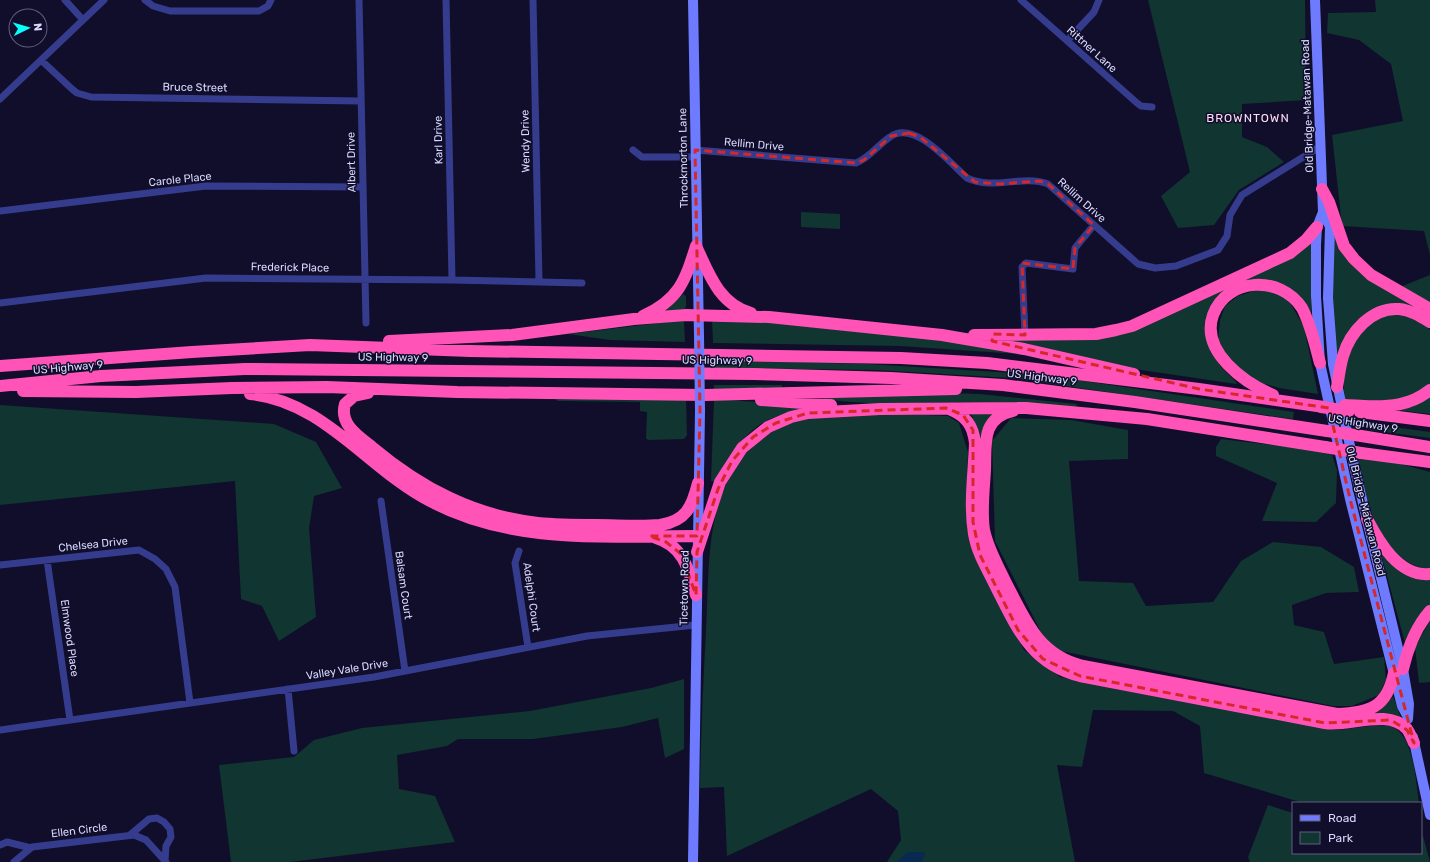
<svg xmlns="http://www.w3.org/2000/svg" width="1430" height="862" font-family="Rubik,sans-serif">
  <rect width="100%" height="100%" fill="#100e2a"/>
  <path fill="#113530" d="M1148 0H1305L1306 100 1242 104V137L1267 147 1284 162 1239 190 1214 225 1178 228 1161 196 1190 172Z
    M1375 0H1430V255L1424 231 1342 226 1332 135 1403 121 1391 64 1359 40 1327 33 1328 13 1376 12Z
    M801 212 840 214V229L801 227Z
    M1333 236H1335L1338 242 1430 314V318L1386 306 1337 353 1332 308Z
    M1311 244V317L1268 280 1214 306 1215 357 1221 367 1237 383 1236 384 1121 367 999 339 1102 337 1290 258Z
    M1430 275V302L1400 287Z
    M1261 289 1276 292 1289 301 1304 327 1318 394 1279 388 1252 380 1228 359 1218 340 1220 320 1225 306 1238 296Z
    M683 294 686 296V306L684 311 654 315 675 302Z
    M1400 313 1425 324 1430 330V384C1408 405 1373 403 1345 399 1340 368 1350 333 1379 317 1384 314 1394 314 1400 313Z
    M684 320 685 342 610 340 568 334Z
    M712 320H743L969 343 1019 354 900 346 713 343Z
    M713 360 868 364 1013 373 1070 379 1294 412 1293 419 1011 378 875 370 713 368Z
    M714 385H782V390H714Z
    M923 392 980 394 1077 404 1076 407C1042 405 1007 402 972 402 920 401 868 408 816 397Z
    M1430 395V414L1397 410Z
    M556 398 686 399 687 435 684 439 648 440 646 438 647 412 640 411V402L557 401Z
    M714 399 812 406C797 412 778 414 764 422 742 435 726 460 715 482L711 481Z
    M0 405 274 424 316 442 342 488 314 496 309 528 316 617 279 641 262 606 241 599 235 481 0 505Z
    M995 412 982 448 979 434 971 414 972 413Z
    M902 414 948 416 959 423 968 452 966 510 969 541 977 560 1024 650 1060 677C1149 694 1239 711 1328 729 1347 733 1382 719 1396 729 1414 741 1416 783 1419 803H1303L1204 773 1200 726 1173 711 1093 710 1082 767 1057 765 1075 862H887L901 840 898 811 871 789 727 856 724 787 700 788C701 736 703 684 706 631 710 567 703 488 757 442 763 438 768 432 774 429 812 410 860 415 902 414Z
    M1011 418 1071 420 1128 430V459L1069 461 1079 581 1133 583 1146 606 1213 602 1241 561 1273 542 1321 547 1354 567 1359 592 1326 593 1292 605 1294 625 1324 632 1334 664 1384 657 1386 680 1379 695 1352 706H1333L1061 651 1046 642 995 541 992 441Z
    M1371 424 1430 432V438L1369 430 1374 428Z
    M1221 439 1322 451 1332 455 1337 470 1336 503 1316 522 1262 521 1277 483 1216 456V447Z
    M1358 459 1397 463 1430 472V570C1375 558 1369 506 1358 459Z
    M1380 550 1430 578V606L1405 643Z
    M1430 621V682L1419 683 1415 647Z
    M684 679V749L665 758 658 718 622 727 533 739H458L447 746 397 755 399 789 435 796 455 842 290 862H231L219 765 294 757 314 740 362 728 530 711 651 688Z
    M1393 696 1402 721 1373 715 1372 711 1386 704Z
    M1268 805 1293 813V853H1421V835L1423 836 1430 862H1250L1248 857Z"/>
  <path fill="#082a50" d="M908 852H924L925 855 922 862H896Z"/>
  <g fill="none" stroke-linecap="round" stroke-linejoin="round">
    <path stroke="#363c8d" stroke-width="7" d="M65 0 83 20
      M145 0 153 6 170 11H259L268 6 271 0
      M359 0 366 323
      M446 0 452 280
      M533 0 539 281
      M1021 0 1137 103 1141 106 1152 107
      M1067 41 1094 12 1099 0
      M42 61 72 89 77 93 91 97 361 101
      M0 99 104 0
      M633 150 642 157H695
      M695 150 856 163C869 158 878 145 890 137 914 119 950 163 967 178 995 191 1022 174 1048 184L1138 264 1155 268 1176 266 1218 250 1227 236 1230 215 1242 195 1321 146
      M0 211 206 186 363 187
      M0 303 206 278 452 280 582 283
      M1025 335 1022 267 1026 263 1073 269 1075 248 1094 225
      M381 501 405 671
      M519 551 515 563 528 647
      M47 560 70 720
      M0 565 139 550 155 559 166 569 175 587 190 703
      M288 689 294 751
      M0 730 374 677 587 636 696 625
      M130 835 149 819 157 818 164 822 170 829 171 837 166 846 165 861
      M0 845 7 842 31 848
      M14 862 32 847 134 835 146 840 166 862"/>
    <path stroke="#6f7bff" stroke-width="10" d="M693 0 699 336
      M1315 0 1323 212 1330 227 1328 298 1333 364 1355 470 1403 669 1409 704 1408 719
      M1323 212 1317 227 1316 245V296L1320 363 1350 499 1402 706 1408 717
      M1413 737 1430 815
      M693 862 700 411"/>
    <path stroke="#ff53b8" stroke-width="12" d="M1322 189 1329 202 1344 246 1354 259 1371 275 1430 309
      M696 246C709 274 719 304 751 313
      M643 316C679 300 685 281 696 246
      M974 335 1096 334 1116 330 1132 326 1290 253 1306 240 1317 227
      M389 341 512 335 634 319 686 315 769 317 942 335 1024 349 1134 374
      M0 366 192 352 310 345 470 351 901 358 987 363 1199 389 1324 407
      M0 386 101 376 245 369 754 374 891 378 1003 385 1135 402 1327 431
      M1337 387C1339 376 1340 366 1343 356 1350 332 1372 307 1399 309 1410 310 1420 316 1430 322
      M23 391 136 392 232 388 327 387 457 392 705 395 956 389
      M368 393 354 396 345 404C339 424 358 436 372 447 421 488 474 516 538 523 557 525 577 525 596 525 617 525 639 527 660 525 686 521 692 507 698 483
      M250 394C324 401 368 469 430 501 513 545 607 536 697 536
      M1273 395C1245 383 1200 352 1213 315 1227 277 1281 275 1302 308 1311 325 1315 345 1320 363
      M761 400 831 405
      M1345 405C1352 405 1358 406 1364 406 1389 407 1410 406 1430 390
      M949 409C966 416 973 425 975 443 974 473 969 504 974 534 977 553 988 570 996 587 1017 628 1031 664 1080 676L1325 723C1350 727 1387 708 1407 729 1410 733 1412 739 1414 743
      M1013 411C981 418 986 444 985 470 984 489 981 511 984 530 988 549 998 566 1006 583 1026 621 1038 655 1083 666L1337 714C1370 713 1387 707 1394 673
      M1360 412 1430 421
      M1355 435 1430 447
      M1361 453 1430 462
      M1367 519C1379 542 1399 577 1430 574
      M656 538C684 546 689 571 696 595
      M697 552 720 482 742 448 768 427 791 417 808 413 880 409 1026 408 1147 419 1325 447
      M1403 669C1408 647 1415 628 1430 611"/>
    <path stroke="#6f7bff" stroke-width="10" d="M699 336 700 411"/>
    <path stroke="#ff53b8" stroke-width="12" d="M1321 407 1349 411
      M1327 431 1355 435
      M1325 447 1361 453"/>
  </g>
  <path fill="none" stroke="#d62828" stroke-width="3" stroke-dasharray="8 5" stroke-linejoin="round" d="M909 133 920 137 975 182 1000 184 1040 181 1048 184 1094 225 1075 248 1073 269 1022 263 1025 335 993 334 992 341 1199 389 1329 408 1350 499 1414 743 1407 730 1391 720 1325 723 1080 676 1043 659 1018 630 980 555 973 522V430L963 415 946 408 808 413 776 423 753 437 732 461 718 489 697 552 696 595 681 554 666 542 649 536H697L700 411 695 150 856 163 864 160 891 136Z"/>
  <g text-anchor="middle" stroke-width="3" stroke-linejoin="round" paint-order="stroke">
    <g font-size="11" fill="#d8d8ff" stroke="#100e2a">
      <text transform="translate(1092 49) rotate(42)" y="4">Rittner Lane</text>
      <text transform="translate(195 87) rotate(1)" y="4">Bruce Street</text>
      <text transform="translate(1307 106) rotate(-92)" y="4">Old Bridge-Matawan Road</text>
      <text transform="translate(438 140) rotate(-91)" y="4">Karl Drive</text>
      <text transform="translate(525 141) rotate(-91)" y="4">Wendy Drive</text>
      <text transform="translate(754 144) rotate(5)" y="4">Rellim Drive</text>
      <text transform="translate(683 158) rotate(-91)" y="4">Throckmorton Lane</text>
      <text transform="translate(351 162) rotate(-91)" y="4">Albert Drive</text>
      <text transform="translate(180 179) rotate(-6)" y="4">Carole Place</text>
      <text transform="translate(1082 200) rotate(42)" y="4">Rellim Drive</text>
      <text transform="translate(290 267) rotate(1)" y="4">Frederick Place</text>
      <text transform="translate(393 357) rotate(1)" y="4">US Highway 9</text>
      <text transform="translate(717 360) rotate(1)" y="4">US Highway 9</text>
      <text transform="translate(68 367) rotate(-5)" y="4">US Highway 9</text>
      <text transform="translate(1042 377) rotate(7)" y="4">US Highway 9</text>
      <text transform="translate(1363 423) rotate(9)" y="4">US Highway 9</text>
      <text transform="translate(1366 511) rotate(76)" y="4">Old Bridge-Matawan Road</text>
      <text transform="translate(93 544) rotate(-6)" y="4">Chelsea Drive</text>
      <text transform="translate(404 585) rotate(82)" y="4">Balsam Court</text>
      <text transform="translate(684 588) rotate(-89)" y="4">Ticetown Road</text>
      <text transform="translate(532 597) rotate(82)" y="4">Adelphi Court</text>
      <text transform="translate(70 638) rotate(82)" y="4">Elmwood Place</text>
      <text transform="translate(347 669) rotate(-9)" y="4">Valley Vale Drive</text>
      <text transform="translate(79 830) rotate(-7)" y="4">Ellen Circle</text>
    </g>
    <g font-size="12" letter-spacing="1" fill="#ffdaf5" stroke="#100e2a">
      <text x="1248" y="122">BROWNTOWN</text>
    </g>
  </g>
  <rect x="1292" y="802" width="130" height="52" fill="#100e2a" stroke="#605f7f"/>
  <rect x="1300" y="815" width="20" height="6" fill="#6f7bff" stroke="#605f7f"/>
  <text x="1328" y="822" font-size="12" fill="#d8d8ff">Road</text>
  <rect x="1300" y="832" width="20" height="12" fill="#113530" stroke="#605f7f"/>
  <text x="1328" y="842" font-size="12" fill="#d8d8ff">Park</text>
  <g transform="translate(28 28) rotate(85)"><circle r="19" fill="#100e2a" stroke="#605f7f"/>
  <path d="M0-3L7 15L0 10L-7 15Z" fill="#04fffd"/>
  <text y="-6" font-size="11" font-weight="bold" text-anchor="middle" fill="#d8d8ff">N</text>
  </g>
</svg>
